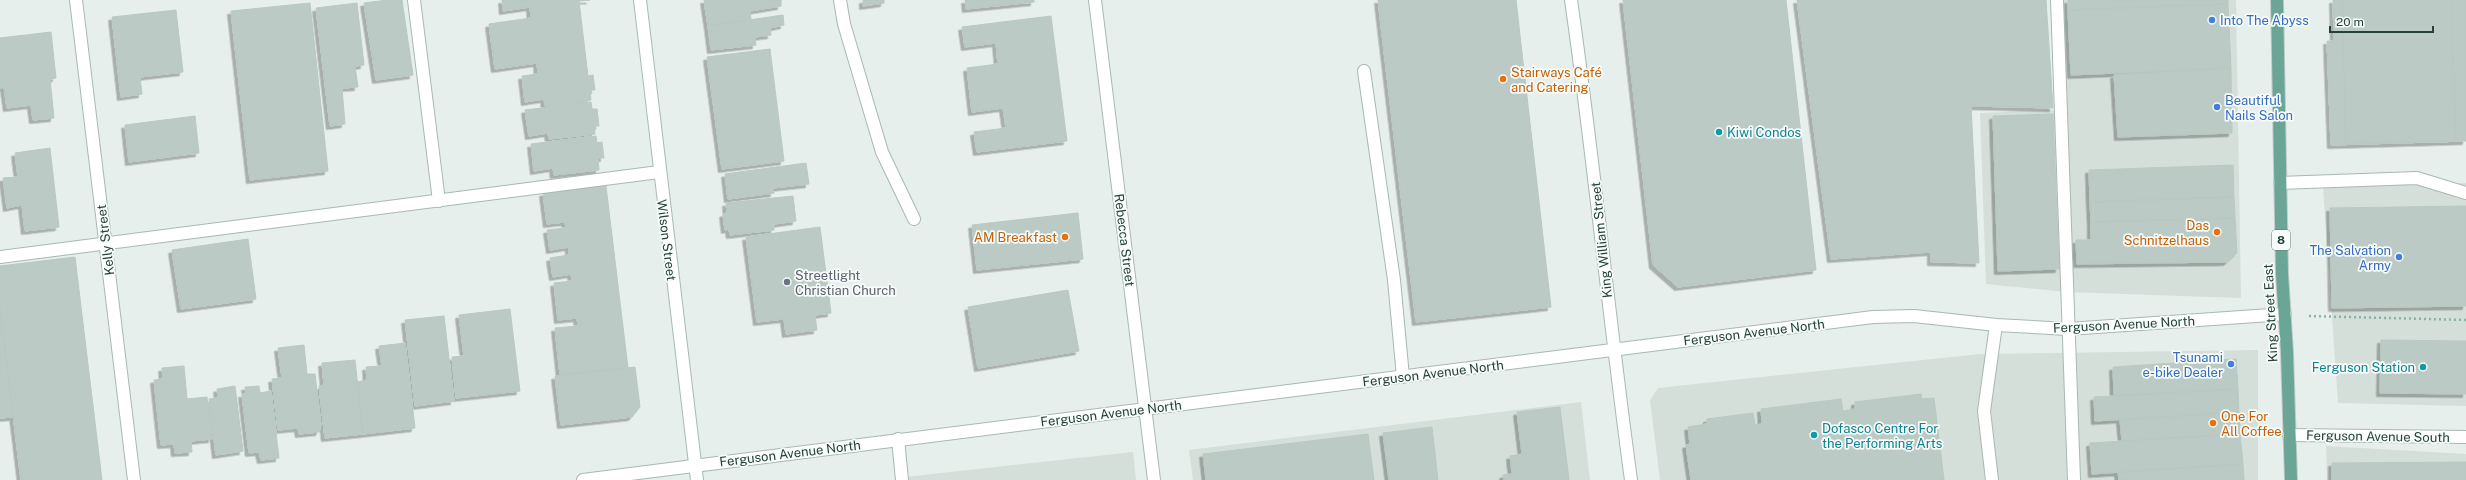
<svg xmlns="http://www.w3.org/2000/svg" width="2466" height="480" font-family="'Public Sans',sans-serif">
  <defs>
    <filter id="shadow"><feDropShadow dx="-3.5" dy="3.5" stdDeviation="0" flood-color="#0004"/></filter>
  </defs>
  <rect width="100%" height="100%" fill="#e6efeb"/>
  <path fill="#d4dfda" d="M2053 0H2236L2241 298 2066 292 1986 284 1980 113 2059 110Z
    M2466 183V406L2338 403 2323 186Z
    M2258 350V480H1660L1650 400 1658 388 1980 354Z
    M1581 402 1590 480H1193L1189 450Z
    M2326 446 2466 454V480H2327Z
    M1133 452 1136 480H896V478Z"/>
  <path fill="#bbcac4" stroke="#b8c9c2" filter="url(#shadow)" d="M388 0H402L413 75 376 80 364 3Z
    M502 0H590L579 1 588 76 593 75 595 90H590L591 100 545 106 544 99 525 102 522 76 538 74 537 63 495 69 489 24 531 18 530 7 503 11Z
    M704 0H781V6L750 11 751 19 708 26Z
    M863 0H884V3L863 6Z
    M965 0H1034V2L966 9Z
    M1378 0H1516L1551 307 1416 322Z
    M1623 0H1786L1816 270 1678 287 1653 265Z
    M1797 0H2046L2053 108 1971 106 1979 263 1931 262V252L1831 259Z
    M2068 0H2228V4L2068 10Z
    M2333 0H2466V141L2331 145 2327 41H2334Z
    M2342 0H2451L2456 141 2346 144Z
    M310 3 328 171 250 180 231 11Z
    M357 3 364 65 355 66 358 87 342 88 345 124 330 126 316 8Z
    M2228 4 2231 68 2071 75 2068 10Z
    M176 10 183 72 140 77 142 94 121 97 112 17Z
    M783 15 784 25 770 28 771 35 755 37 756 45 711 50 708 26Z
    M1051 16 1067 141 977 152 974 132 1006 128 1003 108 972 112 967 68 998 64 996 43 965 47 962 27Z
    M51 32 56 78 50 79 54 118 33 120 31 105 7 108 4 87 0 88V38Z
    M770 49 784 161 722 169 707 57Z
    M2231 68 2232 133 2118 137 2114 75Z
    M591 102 592 109H597L599 126H594L595 134 549 139 548 133 529 136 525 110Z
    M2053 114 2059 269 1998 271 1993 116Z
    M195 116 199 153 129 162 125 125Z
    M596 136 597 143 602 142 604 158H598L599 170 554 175 553 168 534 171 531 144Z
    M50 148 59 227 25 231 22 205 7 208 3 178 18 177 15 153Z
    M806 163 809 184 773 188 774 193 728 199 725 174Z
    M2233 165 2234 197 2090 202 2089 170Z
    M606 186 628 368 560 375 555 328 578 326 577 318 558 320 554 283 572 281 571 274 553 277 550 258 569 255V247L550 250 547 230 566 228 565 222 547 224 543 193Z
    M793 196 796 221 774 224V230L730 235 729 229 725 230 723 214 727 213 726 203Z
    M2234 197 2235 218 2091 222 2090 202Z
    M2466 206V306L2332 308 2330 208Z
    M1078 213 1083 259 977 270 972 225Z
    M2235 218 2237 253 2227 262 2077 264 2076 240H2091V222Z
    M820 227 831 313 815 315 817 330 786 334 784 319 757 322 746 237Z
    M248 239 256 299 181 309 172 250Z
    M75 257 102 480H21L0 307V266Z
    M1068 290 1079 351 978 368 968 307Z
    M0 307 13 417 0 418Z
    M510 309 520 391 456 398 452 357 464 356 459 315Z
    M444 316 454 401 415 406 405 320Z
    M2381 340 2466 341V394L2380 393Z
    M405 343 415 428 363 434 357 382 367 380 366 367 382 366 379 346Z
    M304 345 307 374H315L321 426 319 432 299 434 298 428 278 430 272 379 282 378 278 348Z
    M2236 359 2238 389 2114 396 2113 367Z
    M355 360 363 434 325 438 319 386 324 385 322 363Z
    M184 366 187 399 207 397 212 439 191 441 192 452 175 453 174 444 161 445 154 380 163 379 162 368Z
    M635 367 640 407 632 417 561 425 555 376Z
    M235 386 243 451 216 455 209 399 218 398 217 389Z
    M259 386 260 393 271 391 279 458 261 460 259 452 249 453 242 394H246L245 387Z
    M2238 389 2239 412 2095 421 2094 397Z
    M1921 394 1922 399 1934 398 1944 480H1691L1686 445 1690 444 1688 427 1707 424V419L1753 413 1755 425 1762 424 1761 409 1841 399 1843 411 1855 409V402Z
    M1560 407 1569 480H1504L1503 475 1512 474 1510 456 1522 454 1517 412Z
    M2239 412 2240 434 2122 441 2120 420Z
    M1432 427 1438 480H1389L1383 433Z
    M1368 434 1374 480H1206L1203 454Z
    M2240 434 2243 464 2092 474 2090 443Z
    M2466 462V480H2332V463Z
    M2243 464 2244 480H2119L2118 472Z"/>
  <g fill="none" stroke-linecap="round" stroke-linejoin="round">
    <defs>
      <path id="lane" d="M414 0 439 201
        M840 0 844 24 882 152 914 219
        M2057 0 2074 480
        M1364 71 1394 280 1403 377
        M2280 183 2417 178 2466 193
        M0 257 659 172
        M898 439 902 480
        M1992 480 1984 411 1996 325"/>
      <path id="street" d="M76 0 134 480
        M1095 0 1154 480
        M1571 0C1594 160 1609 320 1631 480
        M2289 435 2466 437
        M583 480 1873 317 1914 316 1996 325 2068 329 2285 314"/>
      <path id="secondary" d="M640 0 697 480"/>
      <path id="primary" d="M2277 0 2282 274 2287 352 2291 480"/>
    </defs>
    <use href="#lane" stroke="#a8b8b2" stroke-width="14"/>
    <use href="#street" stroke="#a8b8b2" stroke-width="14"/>
    <use href="#secondary" stroke="#a4bbb3" stroke-width="14"/>
    <use href="#primary" stroke="#c2cac8" stroke-width="14"/>
    <path stroke="#86b3a5" stroke-width="2.5" stroke-dasharray="2 3" stroke-linecap="butt" d="M2309 316 2466 320"/>
    <use href="#lane" stroke="#fff" stroke-width="12"/>
    <use href="#street" stroke="#fff" stroke-width="12"/>
    <use href="#secondary" stroke="#fff" stroke-width="12"/>
    <use href="#primary" stroke="#6aa596" stroke-width="12"/>
  </g>
  <g fill="#3f7fe0" stroke="#f7fbf9" stroke-width="1.5">
    <circle cx="2212" cy="20" r="4"/>
    <circle cx="2217" cy="107" r="4"/>
    <circle cx="2399" cy="257" r="4"/>
    <circle cx="2231" cy="364" r="4"/>
  </g>
  <g fill="#e8710a" stroke="#f7fbf9" stroke-width="1.5">
    <circle cx="1503" cy="79" r="4"/>
    <circle cx="2217" cy="232" r="4"/>
    <circle cx="1065" cy="237" r="4"/>
    <circle cx="2213" cy="423" r="4"/>
  </g>
  <g fill="#0f9aa8" stroke="#f7fbf9" stroke-width="1.5">
    <circle cx="1719" cy="132" r="4"/>
    <circle cx="2423" cy="367" r="4"/>
    <circle cx="1814" cy="435" r="4"/>
  </g>
  <circle fill="#6b7280" stroke="#f7fbf9" stroke-width="1.5" cx="787" cy="282" r="4"/>
  <g text-anchor="middle" stroke-width="3.5" stroke-linejoin="round" paint-order="stroke">
    <rect fill="#f7fbf9" stroke="#637a73" stroke-width="1" x="2272" y="230" width="18" height="20" rx="3"/>
    <g font-size="12" font-weight="bold" fill="#24423a">
      <text x="2281" y="244">8</text>
    </g>
    <g font-size="13" fill="#366cbe" stroke="#f7fbf9" text-anchor="start">
      <text x="2220" y="25">Into The Abyss</text>
      <text x="2225" y="105">Beautiful<tspan x="2225" dy="15">Nails Salon</tspan></text>
      <text x="2391" y="255" text-anchor="end">The Salvation<tspan x="2391" dy="15">Army</tspan></text>
      <text x="2223" y="362" text-anchor="end">Tsunami<tspan x="2223" dy="15">e-bike Dealer</tspan></text>
    </g>
    <g font-size="13" fill="#c56008" stroke="#f7fbf9" text-anchor="start">
      <text x="1511" y="77">Stairways Café<tspan x="1511" dy="15">and Catering</tspan></text>
      <text x="2209" y="230" text-anchor="end">Das<tspan x="2209" dy="15">Schnitzelhaus</tspan></text>
      <text x="1057" y="242" text-anchor="end">AM Breakfast</text>
      <text x="2221" y="421">One For<tspan x="2221" dy="15">All Coffee</tspan></text>
    </g>
    <g font-size="13" fill="#0d838f" stroke="#f7fbf9" text-anchor="start">
      <text x="1727" y="137">Kiwi Condos</text>
      <text x="2415" y="372" text-anchor="end">Ferguson Station</text>
      <text x="1822" y="433">Dofasco Centre For<tspan x="1822" dy="15">the Performing Arts</tspan></text>
    </g>
    <g font-size="13" fill="#24423a" stroke="#f7fbf9">
      <text transform="translate(105 240) rotate(-97)" y="5">Kelly Street</text>
      <text transform="translate(667 240) rotate(83)" y="5">Wilson Street</text>
      <text transform="translate(1125 240) rotate(83)" y="5">Rebecca Street</text>
      <text transform="translate(1601 240) rotate(-96)" y="5">King William Street</text>
      <text transform="translate(2270 313) rotate(-93)" y="5">King Street East</text>
      <text transform="translate(2124 324) rotate(-3)" y="5">Ferguson Avenue North</text>
      <text transform="translate(1754 332) rotate(-7)" y="5">Ferguson Avenue North</text>
      <text transform="translate(1433 373) rotate(-7)" y="5">Ferguson Avenue North</text>
      <text transform="translate(1111 413) rotate(-7)" y="5">Ferguson Avenue North</text>
      <text transform="translate(2378 436) rotate(1)" y="5">Ferguson Avenue South</text>
      <text transform="translate(790 453) rotate(-7)" y="5">Ferguson Avenue North</text>
    </g>
    <g font-size="13" fill="#5b616d" stroke="#f7fbf9" text-anchor="start">
      <text x="795" y="280">Streetlight<tspan x="795" dy="15">Christian Church</tspan></text>
    </g>
  </g>
  <path d="M2330 26v6h103v-6" fill="none" stroke="#24423a" stroke-width="2"/>
  <text x="2336" y="26" font-size="12" fill="#24423a" stroke="#f7fbf9" stroke-width="3" paint-order="stroke">20 m</text>
</svg>
